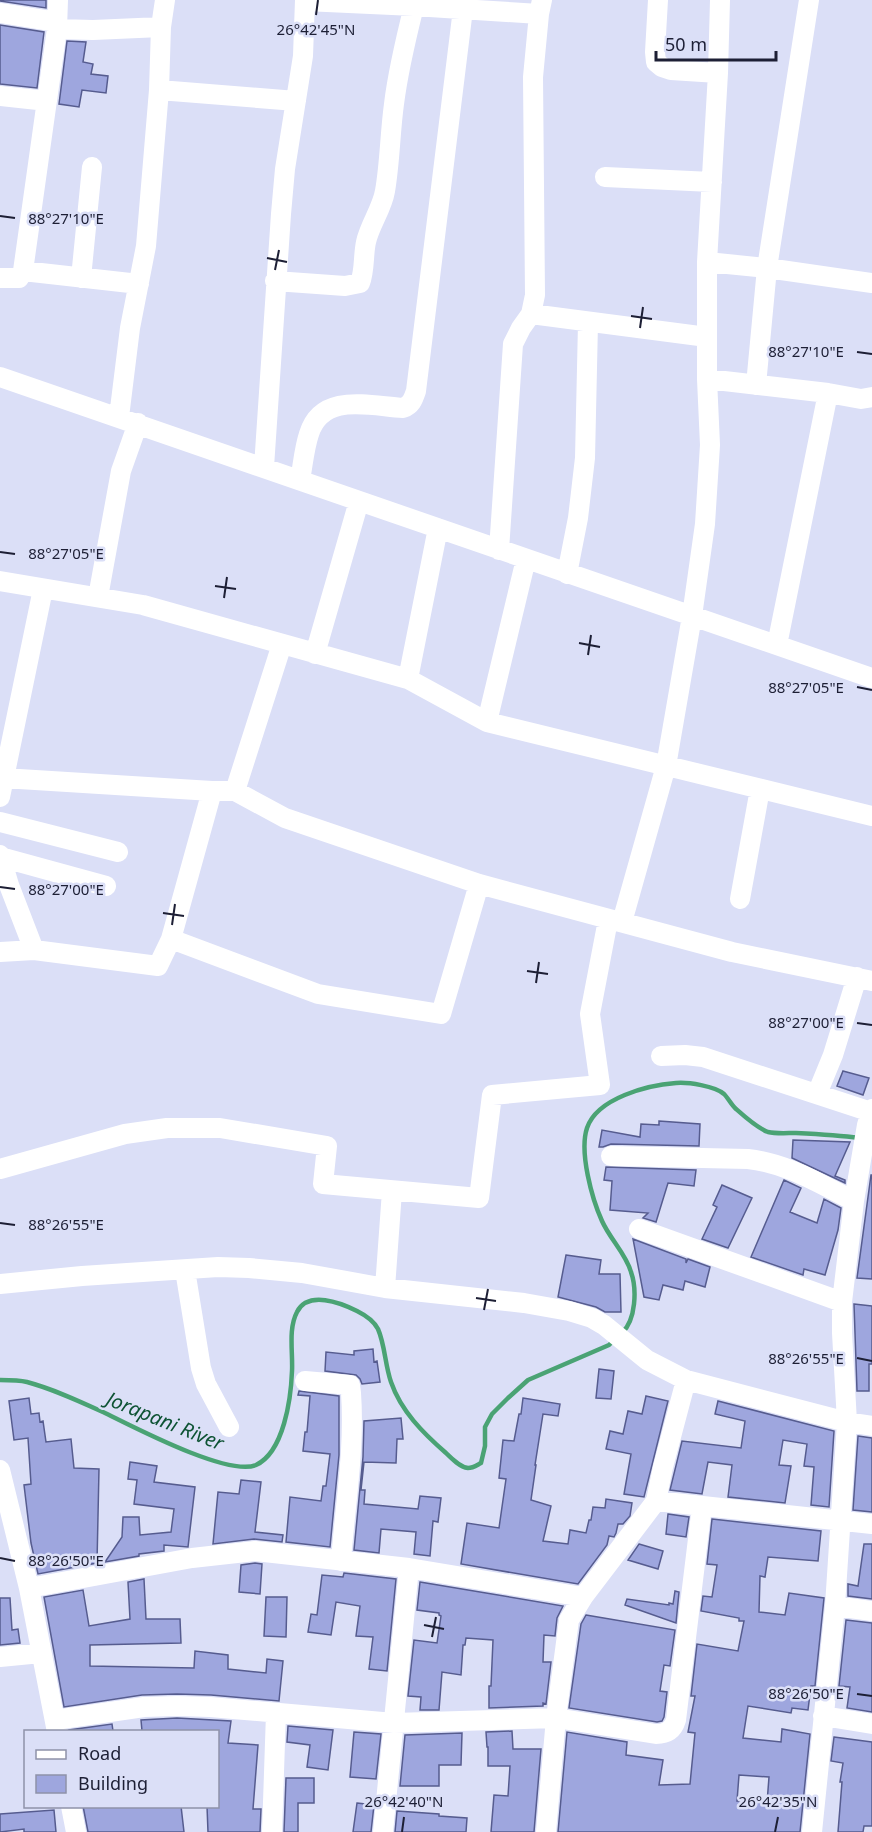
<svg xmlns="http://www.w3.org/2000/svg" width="872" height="1832" font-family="'Noto Sans',sans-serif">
  <rect width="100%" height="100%" fill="#dbdff7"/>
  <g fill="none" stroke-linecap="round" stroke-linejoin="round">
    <path stroke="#4aa374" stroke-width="4.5" d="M622 1333C636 1320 637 1289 631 1272 626 1254 610 1239 602 1221 592 1199 579 1152 587 1128 597 1098 648 1085 676 1083 688 1082 715 1086 724 1094 728 1098 731 1104 735 1108 744 1116 757 1128 768 1132 776 1134 787 1133 796 1133 817 1134 838 1135 859 1138
      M0 1380C9 1380 19 1380 27 1382 53 1389 79 1401 103 1412 132 1426 228 1477 256 1465 284 1452 291 1398 292 1371 293 1352 288 1329 297 1312 308 1290 341 1303 357 1311 365 1315 374 1321 378 1329 385 1345 385 1365 391 1382 401 1411 423 1433 446 1453 452 1459 460 1467 468 1468 473 1468 477 1465 481 1463L485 1446V1427L492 1414 508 1398 528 1380 609 1345 614 1340"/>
  </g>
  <path fill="#9ea6de" stroke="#565c8f" stroke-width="1.5" fill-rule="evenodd" d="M0 0H46V8L0 1Z
    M0 25 44 32 37 88 0 84Z
    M67 41 86 42 83 62 93 64 91 74 108 76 106 93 82 90 79 107 59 104Z
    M843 1071 869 1078 863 1095 837 1086Z
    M659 1121 700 1124 699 1146 611 1144 603 1147H599L602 1130 640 1137 641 1124 659 1125Z
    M793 1140 850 1142 835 1176 845 1180V1183L792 1158Z
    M606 1167 696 1170 694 1186 668 1183 656 1222 643 1218 648 1213 610 1210 612 1181 604 1180Z
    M871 1175H872V1279L857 1278Z
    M784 1180 801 1188 790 1212 817 1223 824 1199 841 1208 838 1230 825 1275 804 1269 803 1275 751 1257Z
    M722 1185 752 1198 728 1248 702 1239 717 1207 713 1205Z
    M633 1239 686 1259V1263L688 1259 710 1267 705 1287 685 1281 683 1290 663 1285 659 1300 644 1297Z
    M566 1255 601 1260 599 1274H620L621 1312H605L596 1307 558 1297Z
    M854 1304 872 1306V1364H869V1391H857Z
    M373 1349 374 1362 377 1361 380 1382 362 1384 360 1379 356 1375 325 1371 326 1352 354 1355V1351Z
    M599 1369 614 1371 611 1399 596 1398Z
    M299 1391 339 1396V1455L330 1547 286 1542 290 1497 321 1501 323 1486H326L330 1454 303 1451 305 1432H307L310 1396 298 1395Z
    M646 1396 668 1401 644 1497 624 1494 631 1454 606 1449 610 1431 623 1434 628 1411 642 1414Z
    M29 1398 31 1414 39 1413 40 1422 43 1421 46 1442 71 1439 74 1468 99 1469 97 1563 38 1574 31 1543 24 1485 31 1484 28 1438 14 1440 9 1401Z
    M523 1398 560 1404 558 1416 543 1414 535 1465H536L531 1500 551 1506 543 1541 568 1544 570 1530 586 1533 589 1520H591L593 1507 605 1508 606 1499 632 1503 630 1516 623 1524H618L616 1533 614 1537 609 1536 607 1545 578 1584 461 1564 467 1523 499 1528 506 1479 499 1478 503 1440 514 1441 519 1414H521Z
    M718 1401 834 1431 829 1507 811 1505 814 1467 804 1466 807 1444 783 1440 779 1465 791 1466 785 1503 728 1497 732 1465 708 1462 702 1494 670 1490 682 1441 741 1448 745 1421 715 1414Z
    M401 1418 403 1439H397L396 1463 364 1462 361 1490H365L364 1504 418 1509 420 1496 441 1498 438 1522 433 1521 430 1556 414 1554 416 1532 381 1529 379 1553 354 1550 363 1457 364 1421Z
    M858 1436 872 1438V1512L853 1510Z
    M130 1462 157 1466 154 1482 195 1487 188 1547 164 1545V1551L139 1554V1556L105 1562 122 1537 123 1517H139L140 1535 171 1532 174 1509 134 1504 137 1480 128 1479Z
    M241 1480 261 1482 255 1532 283 1535 282 1542 254 1539 213 1544 218 1492 239 1494Z
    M668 1514 689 1517 686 1537 666 1534Z
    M712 1519 821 1531 818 1561 768 1557 765 1577 760 1576 759 1612 785 1615 789 1593 824 1598 815 1686H811L808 1710 792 1708 791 1713 748 1706 743 1738 781 1742 782 1729 810 1734 800 1832H558L567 1732 627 1742 626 1755 663 1760 659 1785 690 1784 695 1733 688 1732 695 1696H691L697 1644 738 1651 744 1621H739V1618L701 1611 703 1596 712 1597 717 1565 707 1564ZM739 1775 769 1777 767 1803 737 1801Z
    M639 1544 663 1551 658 1569 628 1560Z
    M864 1544H872V1599L848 1596V1584L858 1586Z
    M255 1563 262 1564 260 1594 239 1592 241 1565Z
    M344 1573 396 1579 387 1671 369 1669 373 1637 356 1636 360 1606 336 1602 331 1635 308 1632 311 1614 317 1615 322 1575 343 1577Z
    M144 1579 146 1619H180L181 1643 90 1645V1666L194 1668 195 1651 228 1655V1669L266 1673 267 1659 283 1661 279 1701 211 1695 177 1694 142 1695 64 1707 44 1597 83 1590 89 1626 130 1619 128 1582Z
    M420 1582 563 1606 557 1618 555 1636 544 1635 543 1662H551L546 1704 543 1703V1706L489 1708V1686H491L493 1640 466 1638 465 1645H463L461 1675 442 1672 439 1710H420L421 1697 408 1696 414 1640 437 1643 441 1616 439 1615V1613L417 1610Z
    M675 1591 679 1592 676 1623 625 1605 627 1599 669 1605V1603L673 1604Z
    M266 1597H287L286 1637 264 1636Z
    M0 1598H10L12 1630 18 1629 20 1643 0 1645Z
    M586 1615 675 1630 670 1666 664 1665 660 1691 667 1692 664 1717 662 1721 657 1722 569 1708 581 1624Z
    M846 1620 872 1623V1712L847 1708 850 1687 839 1686Z
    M177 1718 231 1721 228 1743 258 1745 253 1809H261L260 1832H208L207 1806H218V1731H142L141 1720Z
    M112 1724 113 1731H69V1730Z
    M288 1726 333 1730 328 1770 307 1767 310 1745 287 1742Z
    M512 1731 513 1749H541L534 1832H491L494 1795 508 1796 510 1766H488V1747H487L486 1732Z
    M354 1732 381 1734 376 1779 350 1777Z
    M462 1733 461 1765H439V1786H400L405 1735Z
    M834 1737 872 1742V1826H864L863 1832H838L842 1782H840L843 1763 831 1761Z
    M286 1778H314V1803H298V1832H284Z
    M357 1803 374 1805 371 1832H353Z
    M83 1806H181L184 1832H88Z
    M54 1810 56 1832H24V1829L0 1832V1814Z
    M397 1811 439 1814V1816L467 1818 466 1832H395Z"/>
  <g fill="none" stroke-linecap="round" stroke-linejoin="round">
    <path stroke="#fff" stroke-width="20" d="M658 0 655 52 656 62 662 67 671 70 718 73
      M305 1 414 6 539 14
      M0 13 57 22
      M57 29 93 30 161 27
      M159 90 296 101
      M0 96 47 101
      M605 177 712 182
      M707 262 767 268 872 283
      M23 271 139 284
      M0 278H19L23 271 57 29 58 0
      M81 278 92 167
      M275 281 345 286 360 283C365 270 363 256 366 242 370 224 382 209 385 191 390 162 390 133 394 104 398 71 406 38 414 6V0
      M531 314 707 337
      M0 377 872 678
      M707 379 828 393 861 399 872 397
      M756 385 767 268 809 0
      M119 417 130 328 146 246 159 90 161 27 165 0
      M264 467 281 214 285 169 303 56 305 0
      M300 480C303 465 304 449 309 434 322 392 369 406 403 408 411 405 413 400 416 391L463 9
      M499 550 513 344 521 328 531 314 535 295 533 77 539 14 542 0
      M567 574 578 518 585 458 588 323
      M0 581 143 605 408 679 487 722 872 816
      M98 597 121 471 138 423
      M777 645 828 393
      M315 654 359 501
      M408 679 438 528
      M487 722 526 559
      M3 778 212 791
      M235 791 282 644
      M0 797 43 589
      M0 822 118 852
      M0 855 9 885 34 950
      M0 857 106 886
      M740 899 760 789
      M622 922 666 766 692 616 705 524 710 445 707 379V262L718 73 720 0
      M171 939 318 994 441 1014 479 884
      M0 952 34 950 158 966 171 939 212 791H235L285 818 479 884 732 952 872 981
      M661 1056 685 1055 703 1057 871 1112
      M817 1094 833 1055 857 977
      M611 1156 748 1159C787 1163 820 1184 854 1201
      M0 1169 125 1134 167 1128H220L327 1146 323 1184 479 1198 492 1095 600 1085 590 1014 608 920
      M639 1229 842 1302
      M185 1270 201 1368 206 1384 229 1427
      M0 1284 82 1276 218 1267 249 1268 302 1273 385 1288 524 1303 569 1311 592 1318 604 1325 647 1360 686 1380 847 1422 872 1426
      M385 1288 392 1191
      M305 1381 350 1385 351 1393C355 1449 345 1505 341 1561
      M0 1470 29 1588 57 1732
      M656 1501 872 1524
      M29 1588 192 1558 255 1551 409 1568 583 1597
      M835 1606 847 1422 842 1333V1302L854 1201 867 1125 872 1109
      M0 1657 41 1653
      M823 1716 872 1724
      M55 1720 144 1707 177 1706 210 1707 394 1723 556 1718 656 1734C666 1734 673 1730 676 1720L702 1506
      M71 1806 76 1832
      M272 1832 276 1713
      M383 1832 409 1568
      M546 1832 556 1718 569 1620 583 1597 656 1501 663 1467 686 1380
      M812 1832 835 1606 872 1611"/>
  </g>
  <path fill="none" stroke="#1d1f35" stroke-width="2" d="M316 15 318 0M0 216 15 218M267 258 287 262M275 270 279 250M631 316 652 319M640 328 643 307M857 352 872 354M0 552 15 554M215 586 236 589M224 598 227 577M579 643 600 647M588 655 591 635M857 687 872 690M0 887 15 889M163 913 184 916M172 925 175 904M527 971 548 974M536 983 539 962M857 1023 872 1025M0 1223 15 1225M476 1298 496 1301M484 1310 488 1289M857 1358 872 1361M0 1558 15 1561M424 1625 444 1629M432 1637 436 1617M857 1694 872 1696M402 1832 404 1817M775 1832 778 1817"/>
  <g text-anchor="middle" stroke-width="5" stroke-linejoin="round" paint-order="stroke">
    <g font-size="20" font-style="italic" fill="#0e5334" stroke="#dbdff7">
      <text transform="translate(165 1421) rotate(22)" y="7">Jorapani River</text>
    </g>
  </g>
  <g font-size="15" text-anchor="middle" fill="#1d1f35" stroke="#dbdff7" stroke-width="5" stroke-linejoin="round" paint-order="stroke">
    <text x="316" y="35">26°42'45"N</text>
    <text x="66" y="224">88°27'10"E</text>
    <text x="806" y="357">88°27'10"E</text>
    <text x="66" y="559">88°27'05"E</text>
    <text x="806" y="693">88°27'05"E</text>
    <text x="66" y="895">88°27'00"E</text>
    <text x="806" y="1028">88°27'00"E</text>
    <text x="66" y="1230">88°26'55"E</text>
    <text x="806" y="1364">88°26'55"E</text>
    <text x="66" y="1566">88°26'50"E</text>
    <text x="806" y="1699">88°26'50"E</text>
    <text x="404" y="1807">26°42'40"N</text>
    <text x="778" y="1807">26°42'35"N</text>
  </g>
  <rect x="24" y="1730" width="195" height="78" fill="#dbdff7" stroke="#8f92a9" stroke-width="1.5"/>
  <rect x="36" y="1750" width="30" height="9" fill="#ffffff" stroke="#8f92a9" stroke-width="1.5"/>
  <text x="78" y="1760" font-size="18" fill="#1d1f35">Road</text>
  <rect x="36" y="1775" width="30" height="18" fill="#9ea6de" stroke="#8f92a9" stroke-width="1.5"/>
  <text x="78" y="1790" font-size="18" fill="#1d1f35">Building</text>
  <path d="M656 51v9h120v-9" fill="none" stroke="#1d1f35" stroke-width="3"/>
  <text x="665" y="51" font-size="18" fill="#1d1f35" stroke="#dbdff7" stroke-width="4.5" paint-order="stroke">50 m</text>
</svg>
